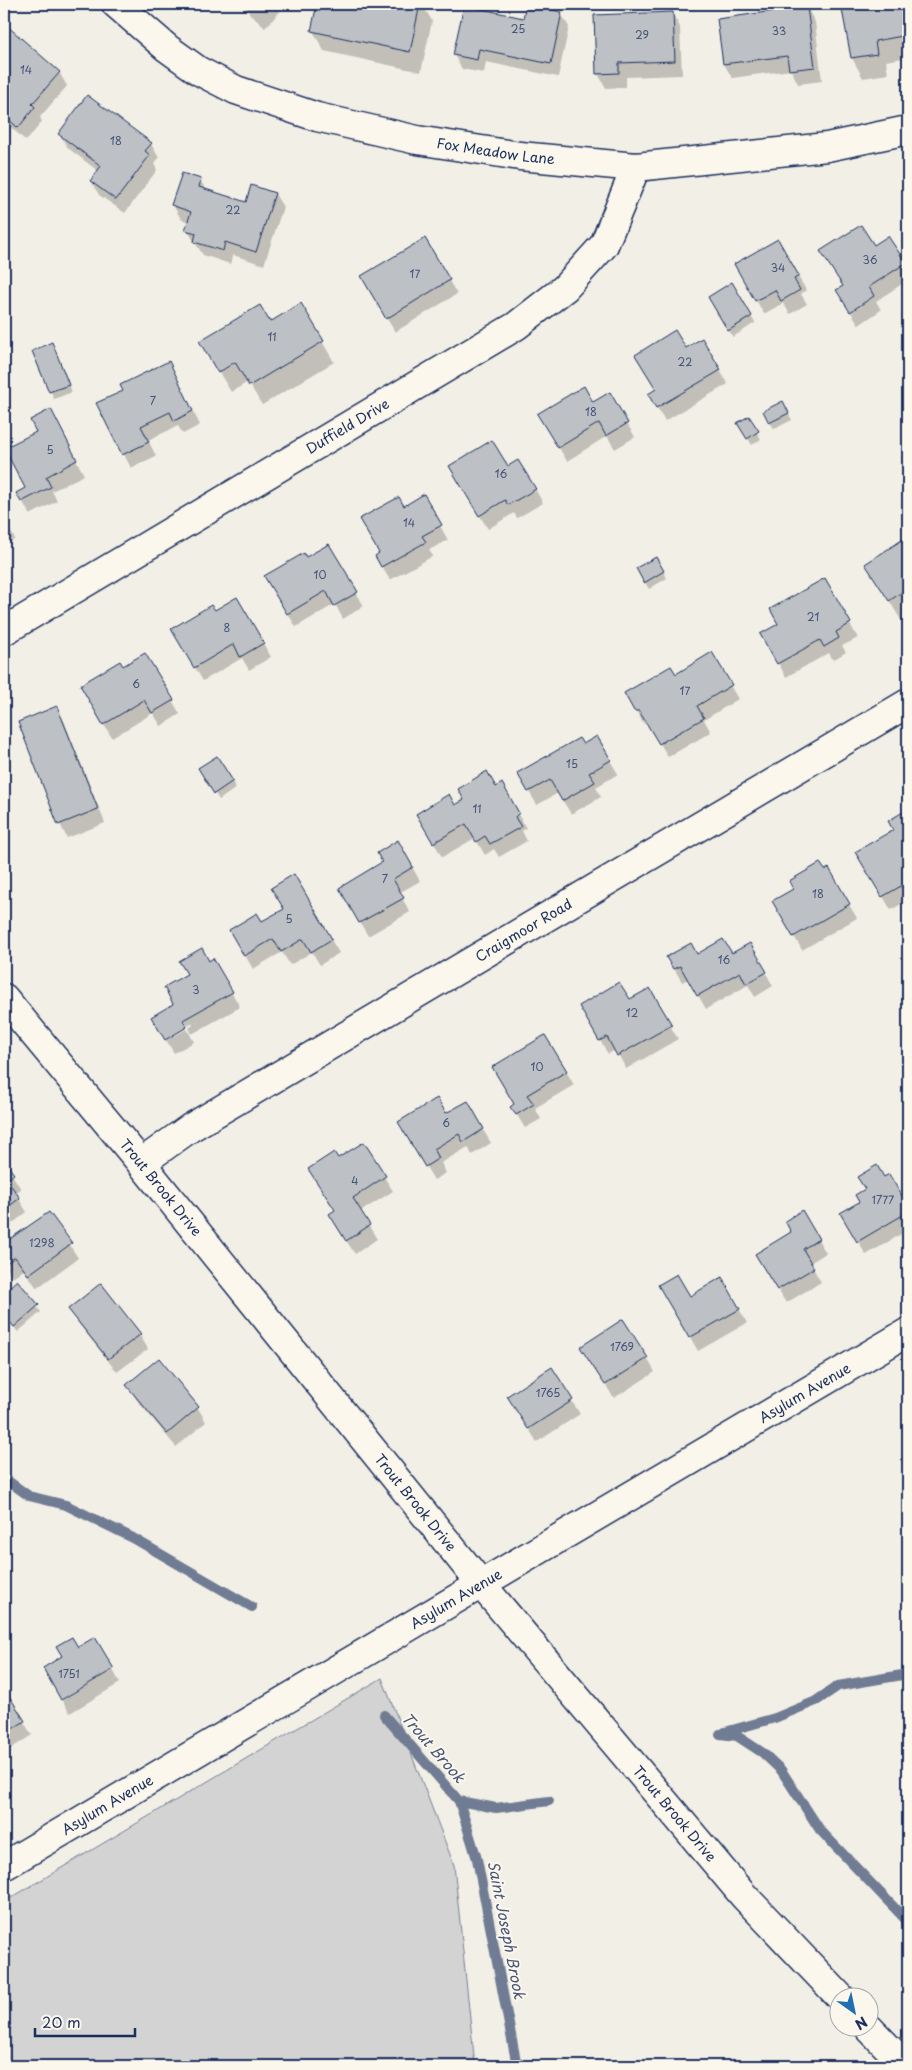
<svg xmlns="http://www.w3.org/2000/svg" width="912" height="2070" font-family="'Playpen Sans',sans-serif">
  <rect width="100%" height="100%" fill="#f2efe6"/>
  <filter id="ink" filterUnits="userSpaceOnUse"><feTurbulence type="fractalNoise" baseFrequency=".02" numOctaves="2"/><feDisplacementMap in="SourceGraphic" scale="10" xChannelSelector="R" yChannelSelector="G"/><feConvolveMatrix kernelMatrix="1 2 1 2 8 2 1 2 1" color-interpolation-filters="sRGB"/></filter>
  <g filter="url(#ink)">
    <path fill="#d2d3d2" stroke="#768198" d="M382 1678 454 1865 475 2066H4V1902Z"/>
    <path fill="#0003" d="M244 4H287L265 28 250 14Z
      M319 4H422L432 21 421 72 324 51 313 31Z
      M781 4H800L803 9 807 8 815 22 822 81 798 84 791 70 732 78 724 64 718 20 782 11Z
      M843 4H908V57L886 61 888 74 863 78 852 58Z
      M561 13 569 27 558 77 486 62 484 73 462 69 454 55 524 19Z
      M672 13 680 27 682 75 626 77V87L606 88 598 74Z
      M6 27 59 72 67 86 40 117 42 122 26 141 4 121V29Z
      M60 134 151 144 159 158 154 164 157 170 125 213 99 195 91 181 98 171 68 148Z
      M200 180 206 190 247 203 275 194 283 207 264 265 233 255 230 264 203 255 187 230 189 222 181 219 173 205Z
      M424 240 457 294 395 332 362 277Z
      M777 241 806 290 801 294 807 304 790 314 783 303 764 314 736 265Z
      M874 247 905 263 908 269V280L876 301 881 310 859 325 846 304 844 287Z
      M732 284 755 323 733 337 709 297Z
      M301 305 334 362 262 405 248 382 231 392 213 362Z
      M702 340 728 384 665 421 649 395 657 389 685 349Z
      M55 350 72 392 54 399 34 351Z
      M169 363 200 425 183 434 178 426 148 440 156 456 131 468 98 404 125 391Z
      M609 393 635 437 615 449 607 436 567 461 539 415 593 403Z
      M783 403 792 420 774 429 765 412Z
      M748 418 761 439 752 445 743 430Z
      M58 425 84 475 52 491 57 501 30 515 18 493 26 488Z
      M507 468 535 489 543 503 517 518 514 513 488 529 458 480Z
      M423 496 448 540 429 550 433 556 390 580 376 557 381 554 404 508Z
      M4 520 15 539 4 546Z
      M908 537V616L901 620 867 564Z
      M328 545 364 606 343 619 335 604 296 627 266 577 306 559Z
      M656 558 667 578 649 589 637 569Z
      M824 580 858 638 842 646 846 652 833 660 829 653 786 677 762 634 780 624Z
      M237 599 271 657 249 670 242 658 203 681 173 630 214 612Z
      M145 654 180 714 161 726 153 713 112 738 81 686 123 668Z
      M712 654 738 699 704 720 711 732 668 757 649 724H644L626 694 675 676Z
      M56 708 64 721 105 823 67 838 60 824Z
      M597 738 618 774 596 787 601 797 571 814 558 793 537 805 519 774Z
      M217 758 236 788 219 800 200 769Z
      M501 785 526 828 522 831 527 841 499 857 494 849 485 855 475 838 442 857 418 815 454 807Z
      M903 814 908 822V900L891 910 857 852 895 830Z
      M398 842 420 881 399 893 410 912 368 936 340 888 384 863Z
      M828 870 857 918 802 950 774 901Z
      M293 876 339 953 320 965 312 952 290 965 282 952 253 969 231 931 262 923 286 909Z
      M750 944 773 986 755 997 748 985 706 1009 689 979 682 982 668 958 731 955Z
      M213 960 240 1007 192 1034 189 1028 193 1025 192 1023 188 1026 181 1014 179 1016 175 1004Z
      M649 990 678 1039 626 1069 616 1050 608 1054 580 1006 629 1001Z
      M187 1029 194 1042 174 1053 166 1040Z
      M494 1068 566 1071 574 1085 535 1108 541 1119 525 1128 512 1107 516 1104Z
      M467 1103 491 1143 472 1155 468 1147 441 1163 446 1173 434 1180 399 1122 446 1115Z
      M363 1144 393 1191 360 1212 377 1239 355 1254 338 1228 336 1210 338 1160Z
      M6 1165 21 1189 15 1193 27 1212 4 1230V1167Z
      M889 1175 908 1209V1230L866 1255 842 1213 861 1202Z
      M802 1212 826 1253 810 1263 821 1282 786 1303 765 1268 793 1233Z
      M49 1213 78 1258 37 1288 24 1270 13 1277 4 1264V1245Z
      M722 1279 747 1323 698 1351 660 1285 689 1298Z
      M17 1282 41 1312 18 1332 4 1315V1293Z
      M101 1285 140 1335 148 1349 117 1372 78 1323 70 1309Z
      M647 1358 655 1372 614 1398 590 1361Z
      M159 1360 198 1408 206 1422 176 1447 136 1399 128 1385Z
      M551 1369 580 1414 537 1442 517 1410Z
      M113 1670 120 1683 70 1713 62 1700Z
      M5 1693 32 1735 4 1753V1694Z"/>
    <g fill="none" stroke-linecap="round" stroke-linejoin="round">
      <path stroke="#707b93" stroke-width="10" d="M4 1478 29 1496 66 1505 133 1538 252 1607
        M384 1715 459 1801 477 1859 517 2066
        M725 1732 775 1718 816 1701 838 1686 908 1674
        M720 1734 737 1736 763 1753 781 1770 820 1830 908 1922
        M459 1801 496 1808 549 1801"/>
    </g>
    <path fill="#bdc0c4" stroke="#1b2f5e" d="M317 4H420L410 52 311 31Z
      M780 4H798L799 8 807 7 815 67 789 70 787 56 723 64 717 19 781 10Z
      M841 4H908V35L875 41 877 54 851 58Z
      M464 5 523 18 526 5 562 12 551 64 479 49 477 60 453 55Z
      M673 12 675 61 619 63V73L596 74 594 15Z
      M6 25 60 72 32 104 35 107 18 128 4 115V27Z
      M87 95 152 143 145 151 150 155 116 200 90 181 101 166 58 134Z
      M182 173 201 179 199 187 246 202 251 185 275 193 256 252 225 242 223 251 194 242 196 233 185 230 191 212 171 205Z
      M861 225 874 245 888 236 906 263 869 287 874 296 850 312 836 290 843 286 820 251Z
      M425 238 450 280 386 319 361 276Z
      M778 239 799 276 794 279 800 290 781 301 775 290 755 301 734 264Z
      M732 282 752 316 728 331 708 297Z
      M301 303 324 341 249 386 235 362 218 373 199 341 260 305 270 322Z
      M675 330 686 348 702 338 721 370 656 408 648 394 656 389 635 355Z
      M52 342 69 385 49 392 32 351Z
      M169 361 193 411 174 421 170 412 141 426 149 442 122 455 96 403 123 391 120 385Z
      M584 386 593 402 610 392 628 423 606 436 599 423 558 448 537 414Z
      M783 401 789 413 769 423 763 411Z
      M51 409 77 460 46 477 51 487 21 502 16 493 25 488 4 448 36 432 30 420Z
      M749 416 759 431 747 439 737 423Z
      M492 440 508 466 518 460 536 489 508 505 505 500 479 516 449 466Z
      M424 494 442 525 422 536 426 542 381 567 375 556 379 553 359 519 399 497 404 506Z
      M908 536V588L889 601 865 564Z
      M329 544 358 592 334 606 326 591 287 614 264 576 304 553 306 557Z
      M656 557 664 571 644 583 636 568Z
      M825 578 851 623 836 632 839 638 824 647 820 640 777 664 760 634 778 624 770 609Z
      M237 597 264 643 240 657 234 644 194 668 171 629 211 605 215 610Z
      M712 652 732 685 697 706 704 718 659 744 639 711H634L624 693 671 666 676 674Z
      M145 653 174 700 152 713 144 700 103 725 80 685 120 661 123 666Z
      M57 706 98 809 58 825 18 722Z
      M597 736 611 760 589 773 595 782 562 801 550 780 528 792 517 773 579 738 583 744Z
      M217 756 233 781 214 794 198 768Z
      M487 771 496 787 502 783 519 813 515 817 521 827 490 844 485 836 476 842 466 824 433 843 416 814 449 794 455 805 464 800 458 789Z
      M903 812 908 820V882L882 897 855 852 893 830 888 821Z
      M398 840 413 867 393 879 404 898 359 923 339 888 382 862 377 853Z
      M820 863 825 870 829 868 850 904 793 937 772 901 793 889 789 881Z
      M294 874 332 939 311 952 303 939 281 952 273 939 244 956 229 930 257 913 262 921 284 909 271 888Z
      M723 939 732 953 750 943 767 972 746 984 740 972 697 996 680 966 673 969 666 957 691 943 697 954Z
      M202 948 209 961 213 958 233 992 183 1020 187 1027 165 1040 151 1017 173 1004 164 987 187 974 179 961Z
      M619 982 630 999 650 988 672 1025 617 1056 607 1037 599 1041 579 1006Z
      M545 1035 567 1071 527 1095 534 1104 516 1115 510 1107 514 1104 492 1067Z
      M437 1098 446 1113 468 1101 484 1129 463 1142 459 1134 434 1149 439 1158 425 1167 398 1122Z
      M364 1142 386 1176 353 1198 370 1225 346 1241 329 1214 335 1210 308 1169 334 1152 338 1158Z
      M6 1163 14 1174 7 1180 20 1198 4 1210V1165Z
      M877 1165 884 1177 889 1174 908 1206V1212L857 1242 840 1213 859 1202 855 1195 865 1189 857 1177Z
      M802 1210 819 1239 803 1249 814 1268 777 1290 755 1254 791 1232 785 1221Z
      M49 1212 72 1243 28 1275 15 1257 5 1264 4 1243Z
      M677 1274 690 1296 722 1277 740 1309 689 1338 658 1285Z
      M17 1280 39 1305 14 1327 4 1315V1292Z
      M101 1283 141 1334 108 1359 68 1309Z
      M623 1319 648 1358 605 1385 580 1347Z
      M159 1358 199 1407 167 1434 126 1385Z
      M552 1367 573 1400 528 1429 507 1396Z
      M72 1637 78 1647 95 1637 114 1669 61 1700 43 1668 62 1656 56 1646Z
      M6 1691 25 1721 4 1734V1692Z"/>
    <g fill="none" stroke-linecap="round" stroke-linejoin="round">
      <defs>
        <g id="minor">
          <path id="s1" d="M116 4 167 48 199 71 236 90 317 117 417 140 520 156 636 167 827 147 908 130"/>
          <path id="s2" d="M4 631 516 326 565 288 604 245 636 167"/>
          <path id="s3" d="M141 1163 190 1128 908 703"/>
        </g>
        <g id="secondary">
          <path id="s4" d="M4 998 141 1163 481 1584 743 1895 841 1998"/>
          <path id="s5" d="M4 1866 908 1332"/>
          <path d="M869 2028 906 2066"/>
        </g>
      </defs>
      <use href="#minor" stroke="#1b2f5e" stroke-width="31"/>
      <use href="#secondary" stroke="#1b2f5e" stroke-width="31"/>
      <use href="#minor" stroke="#fbf7ec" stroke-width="28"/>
      <use href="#secondary" stroke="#fbf7ec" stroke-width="28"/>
    </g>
  </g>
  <g text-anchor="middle" stroke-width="4" stroke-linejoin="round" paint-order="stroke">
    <g font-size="11" fill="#445378">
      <text x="518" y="33">25</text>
      <text x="779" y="35">33</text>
      <text x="642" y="39">29</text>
      <text x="26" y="74">14</text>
      <text x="116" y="145">18</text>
      <text x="233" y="214">22</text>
      <text x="870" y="264">36</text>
      <text x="778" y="272">34</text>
      <text x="415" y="278">17</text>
      <text x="272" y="341">11</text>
      <text x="685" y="366">22</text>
      <text x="153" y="405">7</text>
      <text x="591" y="416">18</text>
      <text x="50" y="454">5</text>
      <text x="501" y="478">16</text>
      <text x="409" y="527">14</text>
      <text x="320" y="579">10</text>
      <text x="813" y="621">21</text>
      <text x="227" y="632">8</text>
      <text x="136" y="688">6</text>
      <text x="685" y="695">17</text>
      <text x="572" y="768">15</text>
      <text x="477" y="813">11</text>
      <text x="385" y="883">7</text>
      <text x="818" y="898">18</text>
      <text x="289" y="923">5</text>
      <text x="724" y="964">16</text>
      <text x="196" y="994">3</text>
      <text x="632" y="1017">12</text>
      <text x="537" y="1071">10</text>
      <text x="446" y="1127">6</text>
      <text x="355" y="1185">4</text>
      <text x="883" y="1204">1777</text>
      <text x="42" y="1247">1298</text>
      <text x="622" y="1351">1769</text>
      <text x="548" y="1397">1765</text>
      <text x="69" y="1678">1751</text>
    </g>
    <g font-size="14" fill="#1b2f5e" stroke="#fbf7ec">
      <text dy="5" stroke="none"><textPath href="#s1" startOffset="416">Fox Meadow Lane</textPath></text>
      <text dy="5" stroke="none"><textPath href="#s2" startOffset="400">Duffield Drive</textPath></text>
      <text dy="5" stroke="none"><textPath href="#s3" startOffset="448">Craigmoor Road</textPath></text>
      <text dy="5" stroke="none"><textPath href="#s4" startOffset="246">Trout Brook Drive</textPath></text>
      <text dy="5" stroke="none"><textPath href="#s5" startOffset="930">Asylum Avenue</textPath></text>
      <text dy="5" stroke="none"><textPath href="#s4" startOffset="651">Trout Brook Drive</textPath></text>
      <text dy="5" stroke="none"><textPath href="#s5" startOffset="525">Asylum Avenue</textPath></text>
      <text dy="5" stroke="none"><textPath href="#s5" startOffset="120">Asylum Avenue</textPath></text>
      <text dy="5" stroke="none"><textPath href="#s4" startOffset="1056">Trout Brook Drive</textPath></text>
    </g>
    <g font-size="15" font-style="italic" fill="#465579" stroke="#fbf7ec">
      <text transform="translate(433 1748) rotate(49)" y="5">Trout Brook</text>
      <text transform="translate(506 1930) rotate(79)" y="5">Saint Joseph Brook</text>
    </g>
  </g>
  <rect width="912" height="2070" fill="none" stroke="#fbf7ec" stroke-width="20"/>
  <rect x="10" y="10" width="892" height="2050" fill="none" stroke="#1b2f5e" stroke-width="2" filter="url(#ink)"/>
  <g transform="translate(854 2012) rotate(147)"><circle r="24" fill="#fbf7ec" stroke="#a1a7b3"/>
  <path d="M0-4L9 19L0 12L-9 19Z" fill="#1f6fb2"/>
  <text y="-8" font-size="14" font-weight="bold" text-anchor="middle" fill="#1b2f5e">N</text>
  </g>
  <path d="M35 2028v8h100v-8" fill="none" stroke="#1b2f5e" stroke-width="2.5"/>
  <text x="42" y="2028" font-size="15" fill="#1b2f5e" stroke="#fbf7ec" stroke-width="4" paint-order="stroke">20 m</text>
</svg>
